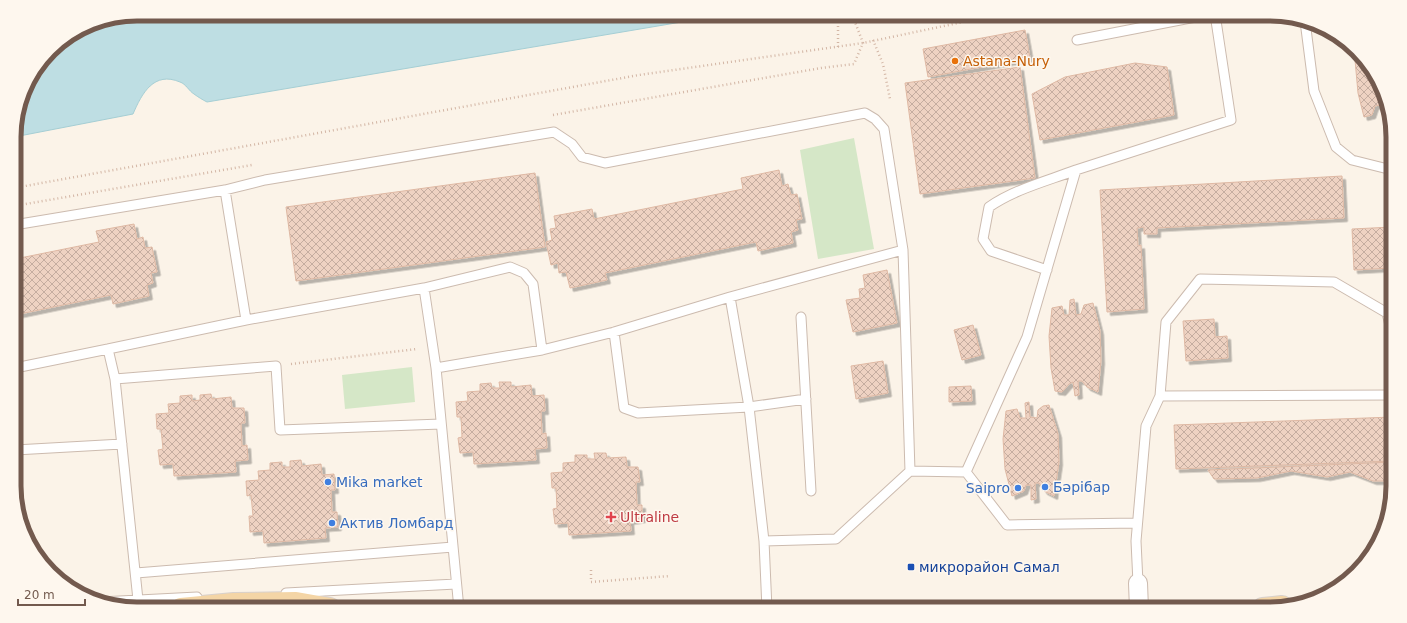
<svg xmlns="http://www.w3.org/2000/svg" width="1407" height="623" font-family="'DejaVu Sans',sans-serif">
  <defs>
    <pattern id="building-cross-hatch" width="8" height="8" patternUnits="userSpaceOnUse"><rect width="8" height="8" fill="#eed2c2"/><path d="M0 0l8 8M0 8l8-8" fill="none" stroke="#c5ada0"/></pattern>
    <filter id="shadow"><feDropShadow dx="3.5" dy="3.5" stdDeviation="0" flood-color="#0004"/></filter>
  </defs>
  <rect width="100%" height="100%" fill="#fbf3e8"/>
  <path fill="#d5e7c7" d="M854 138 874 249 818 259 800 150Z
    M412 367 415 402 345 409 342 375Z"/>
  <path fill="#bedee3" stroke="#a5ced4" d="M137 14H729L207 102C203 100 198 97 194 94 189 91 186 84 180 82 154 71 142 93 133 114L14 137V129L27 83 56 45 90 23Z"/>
  <path fill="url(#building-cross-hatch)" stroke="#dfb9a4" filter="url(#shadow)" d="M1025 30 1030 58 928 77 923 49Z
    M1356 53 1368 62 1385 105 1387 119 1383 120 1380 105 1375 106 1372 115 1364 117 1358 93 1355 60Z
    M1135 63 1167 67 1174 115 1040 140 1032 94 1065 77Z
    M1020 67 1035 178 920 194 905 83Z
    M779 170 782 186 788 184 791 195 797 194 802 219 796 220 798 230 791 232 793 243 758 251 756 242 605 273 607 280 570 288 566 272 559 273 558 263 551 265 546 242 552 240 550 229 556 228 554 216 592 209 594 219 743 189 741 178Z
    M535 173 545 247 296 281 286 207Z
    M1342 176 1344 218 1157 228V234H1144V227L1137 228 1138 246 1141 245 1144 309 1107 312 1100 190Z
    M134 224 137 239 143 237 145 248 152 247 157 272 151 273 153 283 147 285 149 296 113 304 111 295 15 315V259L99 242 96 231Z
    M1392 227V268L1354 270 1352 229Z
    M887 270 897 323 853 332 846 300 860 298 859 289 865 288 863 275Z
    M1074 299 1076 315 1081 314 1084 305 1093 303 1100 331 1101 361 1098 392 1087 387 1082 381H1078L1079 395 1075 396 1073 382 1069 384 1062 392 1055 391 1051 368 1049 336 1052 308 1062 306 1064 315H1069L1070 300Z
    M1214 319 1215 337 1227 336 1228 358 1186 361 1183 321Z
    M973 325 981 355 962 360 954 330Z
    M883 361 888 393 856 399 851 366Z
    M499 382H511V387L531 385 532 396 544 395 545 411H541L542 434 546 433 547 448 535 449 536 460 474 464 473 452 460 453 458 438 462 437 461 417H457L456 402 468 401 467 392 480 391V384L491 383 492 388H500Z
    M971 386 972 401 949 402V387Z
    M211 394 212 399 231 397 232 408H244L245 423H241L242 446 247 445 248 460 235 461 236 472 174 476 173 464 160 465 158 450 163 449 161 429H157L156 414 169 413 168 404 180 403V396L192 395V401L200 400V395Z
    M1029 402 1030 417 1037 418 1038 410 1043 406 1049 405 1058 434 1059 462 1054 496 1044 491 1039 483H1035L1036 499 1031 500V485H1026L1024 491 1012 496 1005 469 1003 439 1006 411 1017 409 1020 418H1026L1025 403Z
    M1393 417V461L1176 469 1174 425Z
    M594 453H606L607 458 626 457 627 467H638L640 482H636L637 505H642V519L630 521 631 531 569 535 568 523 555 524 553 509 557 508 556 488H552L551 473 563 472V463L575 462V455H587V459H595Z
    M301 460 302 466 321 464 322 475 334 474 335 490H331L332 512H337L338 527 325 528 326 538 264 543 263 531 250 532 249 516H253L251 495 247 496 246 481 259 480 258 471 270 470V463L282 462V467H290V461Z
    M1393 462V481H1373L1350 472 1327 477 1291 471 1257 478 1214 479 1208 470Z"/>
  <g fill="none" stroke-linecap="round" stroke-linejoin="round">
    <defs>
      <path id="lane" d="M1305 21 1314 91 1336 147 1352 160 1392 170
        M1077 40 1211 14
        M225 190 246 320
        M14 225 225 190 265 180 554 132 572 144 582 157 605 163 865 113 875 119 884 129 903 250 910 471 836 539 764 541
        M1047 270 991 251 983 239 989 207C1015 189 1047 181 1076 170
        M424 288 510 267 524 273 533 284 542 350
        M730 297 903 250
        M801 317 811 491
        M614 332 624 408 638 413 749 407 806 399
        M15 368 108 349
        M115 379 108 349 246 320 424 288 436 368
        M1160 396 1166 322 1200 279 1334 282 1387 313 1393 338
        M15 450 122 444
        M910 471 966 472 1007 525 1137 523
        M966 472 1027 337 1076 170 1231 120 1215 14
        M136 573 453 547
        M1138 583 1136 541 1146 426 1160 396 1393 395
        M286 593 456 584
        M100 602 197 597
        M142 609 138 600 115 379 276 366 280 430 441 424
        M459 609 436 368 542 350 614 332 730 297 749 407 764 541 767 609"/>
      <path id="street" d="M1138 583 1139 609"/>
      <path id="primary" d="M181 609 234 604 296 603 330 609
        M1263 609 1282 607"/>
    </defs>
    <use href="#lane" stroke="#ccbbaf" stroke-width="11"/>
    <use href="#street" stroke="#ccbbaf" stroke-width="20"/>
    <use href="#primary" stroke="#d8d1cd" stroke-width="24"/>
    <path stroke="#d3b6a5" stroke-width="2.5" stroke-dasharray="1 3" stroke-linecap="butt" d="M838 14V47
      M873 40 883 64 890 99
      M553 115 821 68 854 64 863 43 852 14
      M14 188 639 75 863 43 1001 14
      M14 206 252 165
      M291 364 417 349
      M591 570V582L670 576"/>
    <use href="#lane" stroke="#fff" stroke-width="9"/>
    <use href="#street" stroke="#fff" stroke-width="18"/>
    <use href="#primary" stroke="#f4d5a6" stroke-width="22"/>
  </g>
  <circle fill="#e8710a" stroke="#fef7ee" stroke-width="1.5" cx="955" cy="61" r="4"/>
  <g fill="#3f7fe0" stroke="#fef7ee" stroke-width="1.5">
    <circle cx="328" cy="482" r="4"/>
    <circle cx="1045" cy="487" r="4"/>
    <circle cx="1018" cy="488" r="4"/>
    <circle cx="332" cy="523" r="4"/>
  </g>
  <path fill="#e0444e" stroke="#fef7ee" stroke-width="1.5" d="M609 511h4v4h4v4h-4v4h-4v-4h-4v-4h4z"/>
  <rect fill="#1a4fb4" stroke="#fef7ee" stroke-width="1.5" x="907" y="563" width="8" height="8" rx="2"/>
  <g text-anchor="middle" stroke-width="3" stroke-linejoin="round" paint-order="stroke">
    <g font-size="14" fill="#c56008" stroke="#fef7ee" text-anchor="start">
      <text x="963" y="66">Astana-Nury</text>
    </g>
    <g font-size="14" fill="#366cbe" stroke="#fef7ee" text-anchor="start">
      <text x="336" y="487">Mika market</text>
      <text x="1053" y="492">Бәрібар</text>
      <text x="1010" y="493" text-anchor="end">Saipro</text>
      <text x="340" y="528">Актив Ломбард</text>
    </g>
    <g font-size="14" fill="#be3a42" stroke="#fef7ee" text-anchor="start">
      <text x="620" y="522">Ultraline</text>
    </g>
    <g font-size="14" fill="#164399" stroke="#fef7ee" text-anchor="start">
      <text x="919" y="572">микрорайон Самал</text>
    </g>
  </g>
  <path d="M0 0H1407V623H0ZM137 21H1270A116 116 0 0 1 1386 137V486A116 116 0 0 1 1270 602H137A116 116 0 0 1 21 486V137A116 116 0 0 1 137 21Z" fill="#fef7ee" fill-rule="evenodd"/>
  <path fill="none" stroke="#735a4e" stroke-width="5" d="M137 21H1270A116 116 0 0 1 1386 137V486A116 116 0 0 1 1270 602H137A116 116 0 0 1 21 486V137A116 116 0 0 1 137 21Z"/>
  <path d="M18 599v6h67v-6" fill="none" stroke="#735a4e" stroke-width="2"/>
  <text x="24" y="599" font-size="12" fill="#735a4e" stroke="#fef7ee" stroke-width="3" paint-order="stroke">20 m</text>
</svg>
